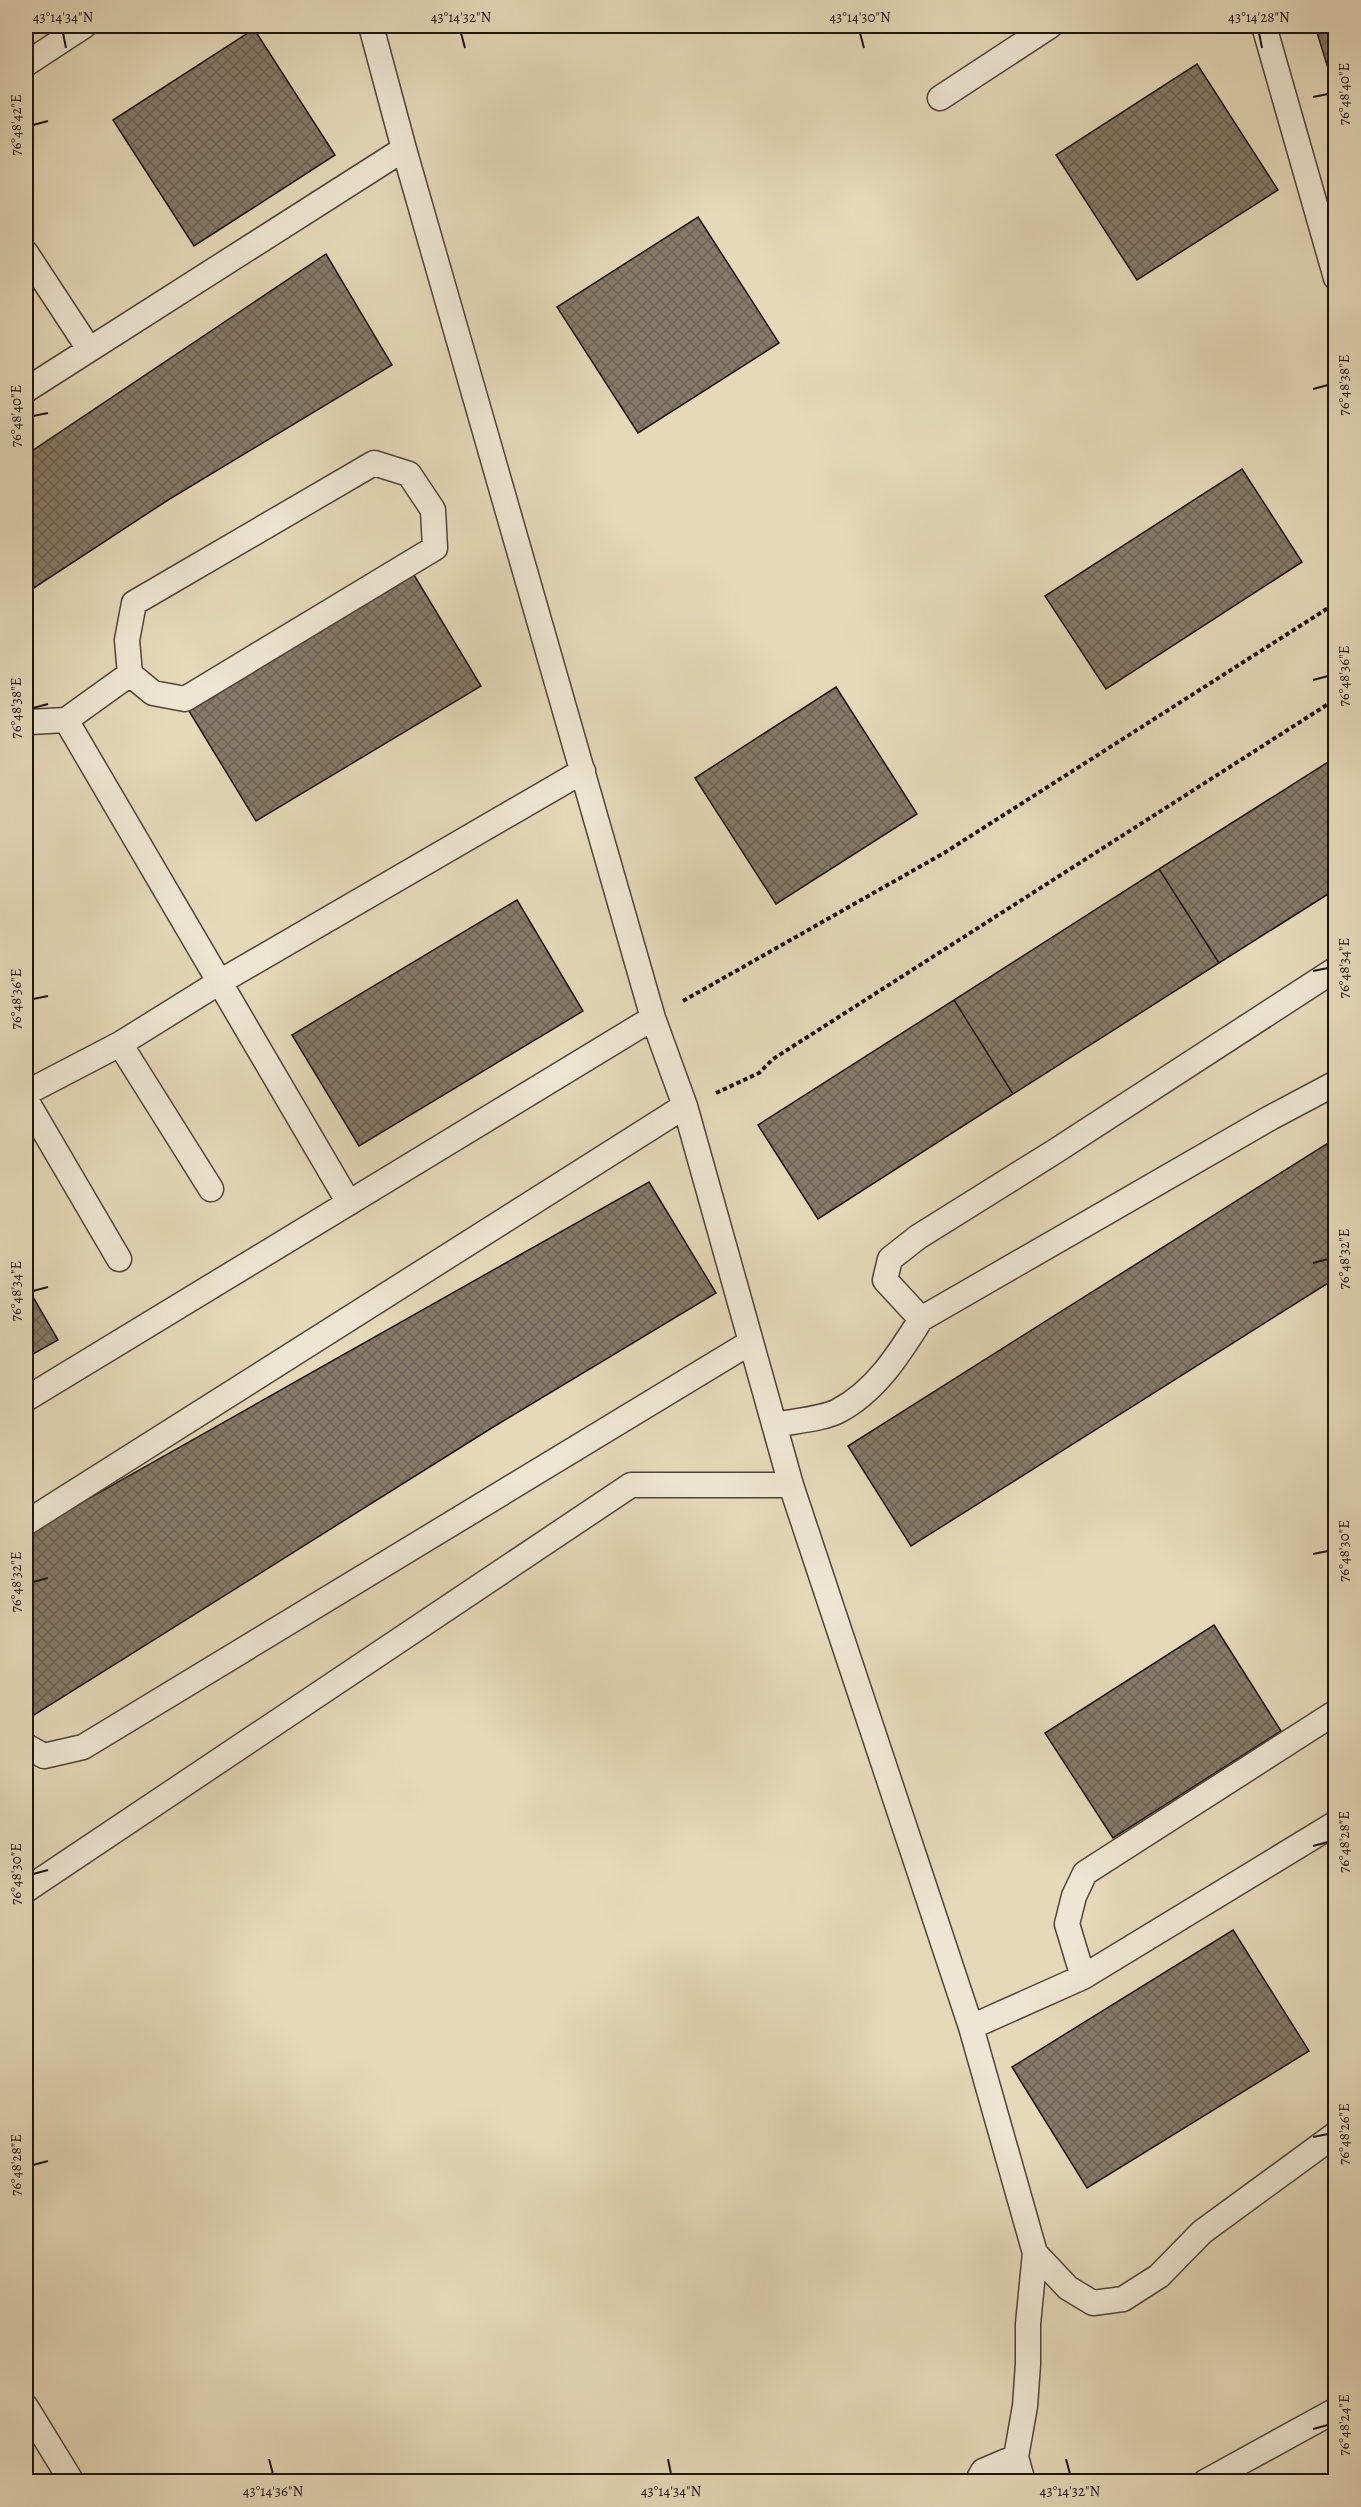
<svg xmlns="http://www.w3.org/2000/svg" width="1361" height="2507" font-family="Alegreya,serif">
  <defs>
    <pattern id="building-cross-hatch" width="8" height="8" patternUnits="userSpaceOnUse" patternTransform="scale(1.5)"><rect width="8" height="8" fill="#867a68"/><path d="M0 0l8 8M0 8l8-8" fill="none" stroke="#6d6354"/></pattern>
  </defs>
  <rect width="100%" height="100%" fill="#e5d9b9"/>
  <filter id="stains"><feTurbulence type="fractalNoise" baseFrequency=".00333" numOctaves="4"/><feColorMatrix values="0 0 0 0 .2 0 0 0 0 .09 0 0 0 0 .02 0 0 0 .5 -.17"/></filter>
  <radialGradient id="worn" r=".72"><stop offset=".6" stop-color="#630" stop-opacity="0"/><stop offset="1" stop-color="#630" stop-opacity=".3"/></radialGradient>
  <path fill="url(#building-cross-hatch)" stroke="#1f1410" stroke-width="1.5" d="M1315 26H1336V94Z
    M254 29 335 155 194 246 113 120Z
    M1197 64 1278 190 1137 280 1056 155Z
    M698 217 779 343 638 433 557 307Z
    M326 254 392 365 168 500 26 593V455Z
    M1242 469 1302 562 1106 689 1045 596Z
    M414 575 481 686 256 821 189 711Z
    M836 687 917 814 776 904 695 778Z
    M1336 757V889L1219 963 1159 869Z
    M1159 869 1219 963 1013 1094 954 1000Z
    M517 900 583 1011 359 1146 292 1035Z
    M954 1000 1013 1094 818 1219 758 1125Z
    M1336 1138V1278L911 1546 848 1446Z
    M649 1182 716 1293 490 1429 34 1715 26 1700V1534Z
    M26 1285 58 1340 26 1358Z
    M1214 1625 1281 1731 1113 1838 1045 1733Z
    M1233 1930 1309 2051 1087 2188 1012 2067Z"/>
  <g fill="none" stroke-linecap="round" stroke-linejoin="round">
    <defs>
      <path id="service" d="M371 26 404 149 653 1018 685 1106 791 1485 971 2027 1035 2253 1028 2324V2364L1025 2406 1016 2457 1023 2482
        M1264 26 1336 278
        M26 64 84 26
        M940 98 1050 26
        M26 253 89 349
        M26 390 404 149
        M374 463 409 474 433 510 435 548 185 699 153 693 130 674 127 640 134 603Z
        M66 720 349 1203
        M26 725 30 722 66 720 130 674
        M1336 969 1054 1152 918 1237 890 1259 885 1280 921 1319 1270 1118 1336 1083
        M120 1044 211 1189
        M26 1093 120 1044 218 983 583 771
        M26 1100 119 1259
        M26 1399 653 1018
        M775 1425C793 1421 823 1419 838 1411 876 1391 899 1354 921 1319
        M26 1523 685 1106
        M26 1746 44 1756 83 1747 751 1342
        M26 1890 631 1485H791
        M1083 1977 1336 1823
        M971 2027 1083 1977 1067 1924 1074 1896 1085 1873 1336 1712
        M1035 2253 1068 2288 1093 2303 1123 2299 1159 2276 1202 2232 1336 2134
        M26 2407 72 2482
        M977 2482 983 2471 1016 2457
        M1205 2482 1336 2410"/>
    </defs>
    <use href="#service" stroke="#50453a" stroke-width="27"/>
    <path stroke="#1f1410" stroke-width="4" stroke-dasharray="4.5 3" stroke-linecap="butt" d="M683 1001 944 853 1336 603
      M716 1093 759 1073 773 1059 1336 699"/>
    <use href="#service" stroke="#eee6d2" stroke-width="24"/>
  </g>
  <path fill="none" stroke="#1f1410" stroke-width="2" d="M63 33 66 48M461 33 465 48M860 33 864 48M1259 33 1262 48M1313 97 1328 94M33 125 48 121M1313 389 1328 385M33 416 48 413M1313 680 1328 676M33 708 48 704M1313 971 1328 968M33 999 48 996M1313 1263 1328 1259M33 1291 48 1287M1313 1554 1328 1551M33 1582 48 1578M1313 1846 1328 1842M33 1874 48 1870M1313 2137 1328 2134M33 2165 48 2161M1313 2429 1328 2425M269 2459 273 2474M668 2459 671 2474M1066 2459 1070 2474"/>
  <rect width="1361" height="2507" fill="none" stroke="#e5d9b9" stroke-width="66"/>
  <rect x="33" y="33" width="1295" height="2441" fill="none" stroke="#1f1410" stroke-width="2"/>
  <g font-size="15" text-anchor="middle" fill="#1f1410">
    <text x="63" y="22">43°14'34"N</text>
    <text x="461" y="22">43°14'32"N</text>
    <text x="860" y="22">43°14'30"N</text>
    <text x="1259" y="22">43°14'28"N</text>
    <text transform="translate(1344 94) rotate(-90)" y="5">76°48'40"E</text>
    <text transform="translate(16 125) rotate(-90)" y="5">76°48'42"E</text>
    <text transform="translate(1344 385) rotate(-90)" y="5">76°48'38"E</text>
    <text transform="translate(16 416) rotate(-90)" y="5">76°48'40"E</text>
    <text transform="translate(1344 676) rotate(-90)" y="5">76°48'36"E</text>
    <text transform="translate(16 708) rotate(-90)" y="5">76°48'38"E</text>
    <text transform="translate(1344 968) rotate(-90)" y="5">76°48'34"E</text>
    <text transform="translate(16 999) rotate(-90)" y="5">76°48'36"E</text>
    <text transform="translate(1344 1259) rotate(-90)" y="5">76°48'32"E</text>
    <text transform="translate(16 1291) rotate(-90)" y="5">76°48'34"E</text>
    <text transform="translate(1344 1551) rotate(-90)" y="5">76°48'30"E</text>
    <text transform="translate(16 1582) rotate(-90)" y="5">76°48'32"E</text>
    <text transform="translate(1344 1842) rotate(-90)" y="5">76°48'28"E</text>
    <text transform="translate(16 1874) rotate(-90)" y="5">76°48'30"E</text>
    <text transform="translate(1344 2134) rotate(-90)" y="5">76°48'26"E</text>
    <text transform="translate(16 2165) rotate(-90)" y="5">76°48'28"E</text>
    <text transform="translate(1344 2425) rotate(-90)" y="5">76°48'24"E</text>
    <text x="273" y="2496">43°14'36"N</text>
    <text x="671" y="2496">43°14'34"N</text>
    <text x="1070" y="2496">43°14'32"N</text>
  </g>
  <rect width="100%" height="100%" filter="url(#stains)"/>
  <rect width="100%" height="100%" fill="url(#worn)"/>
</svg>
